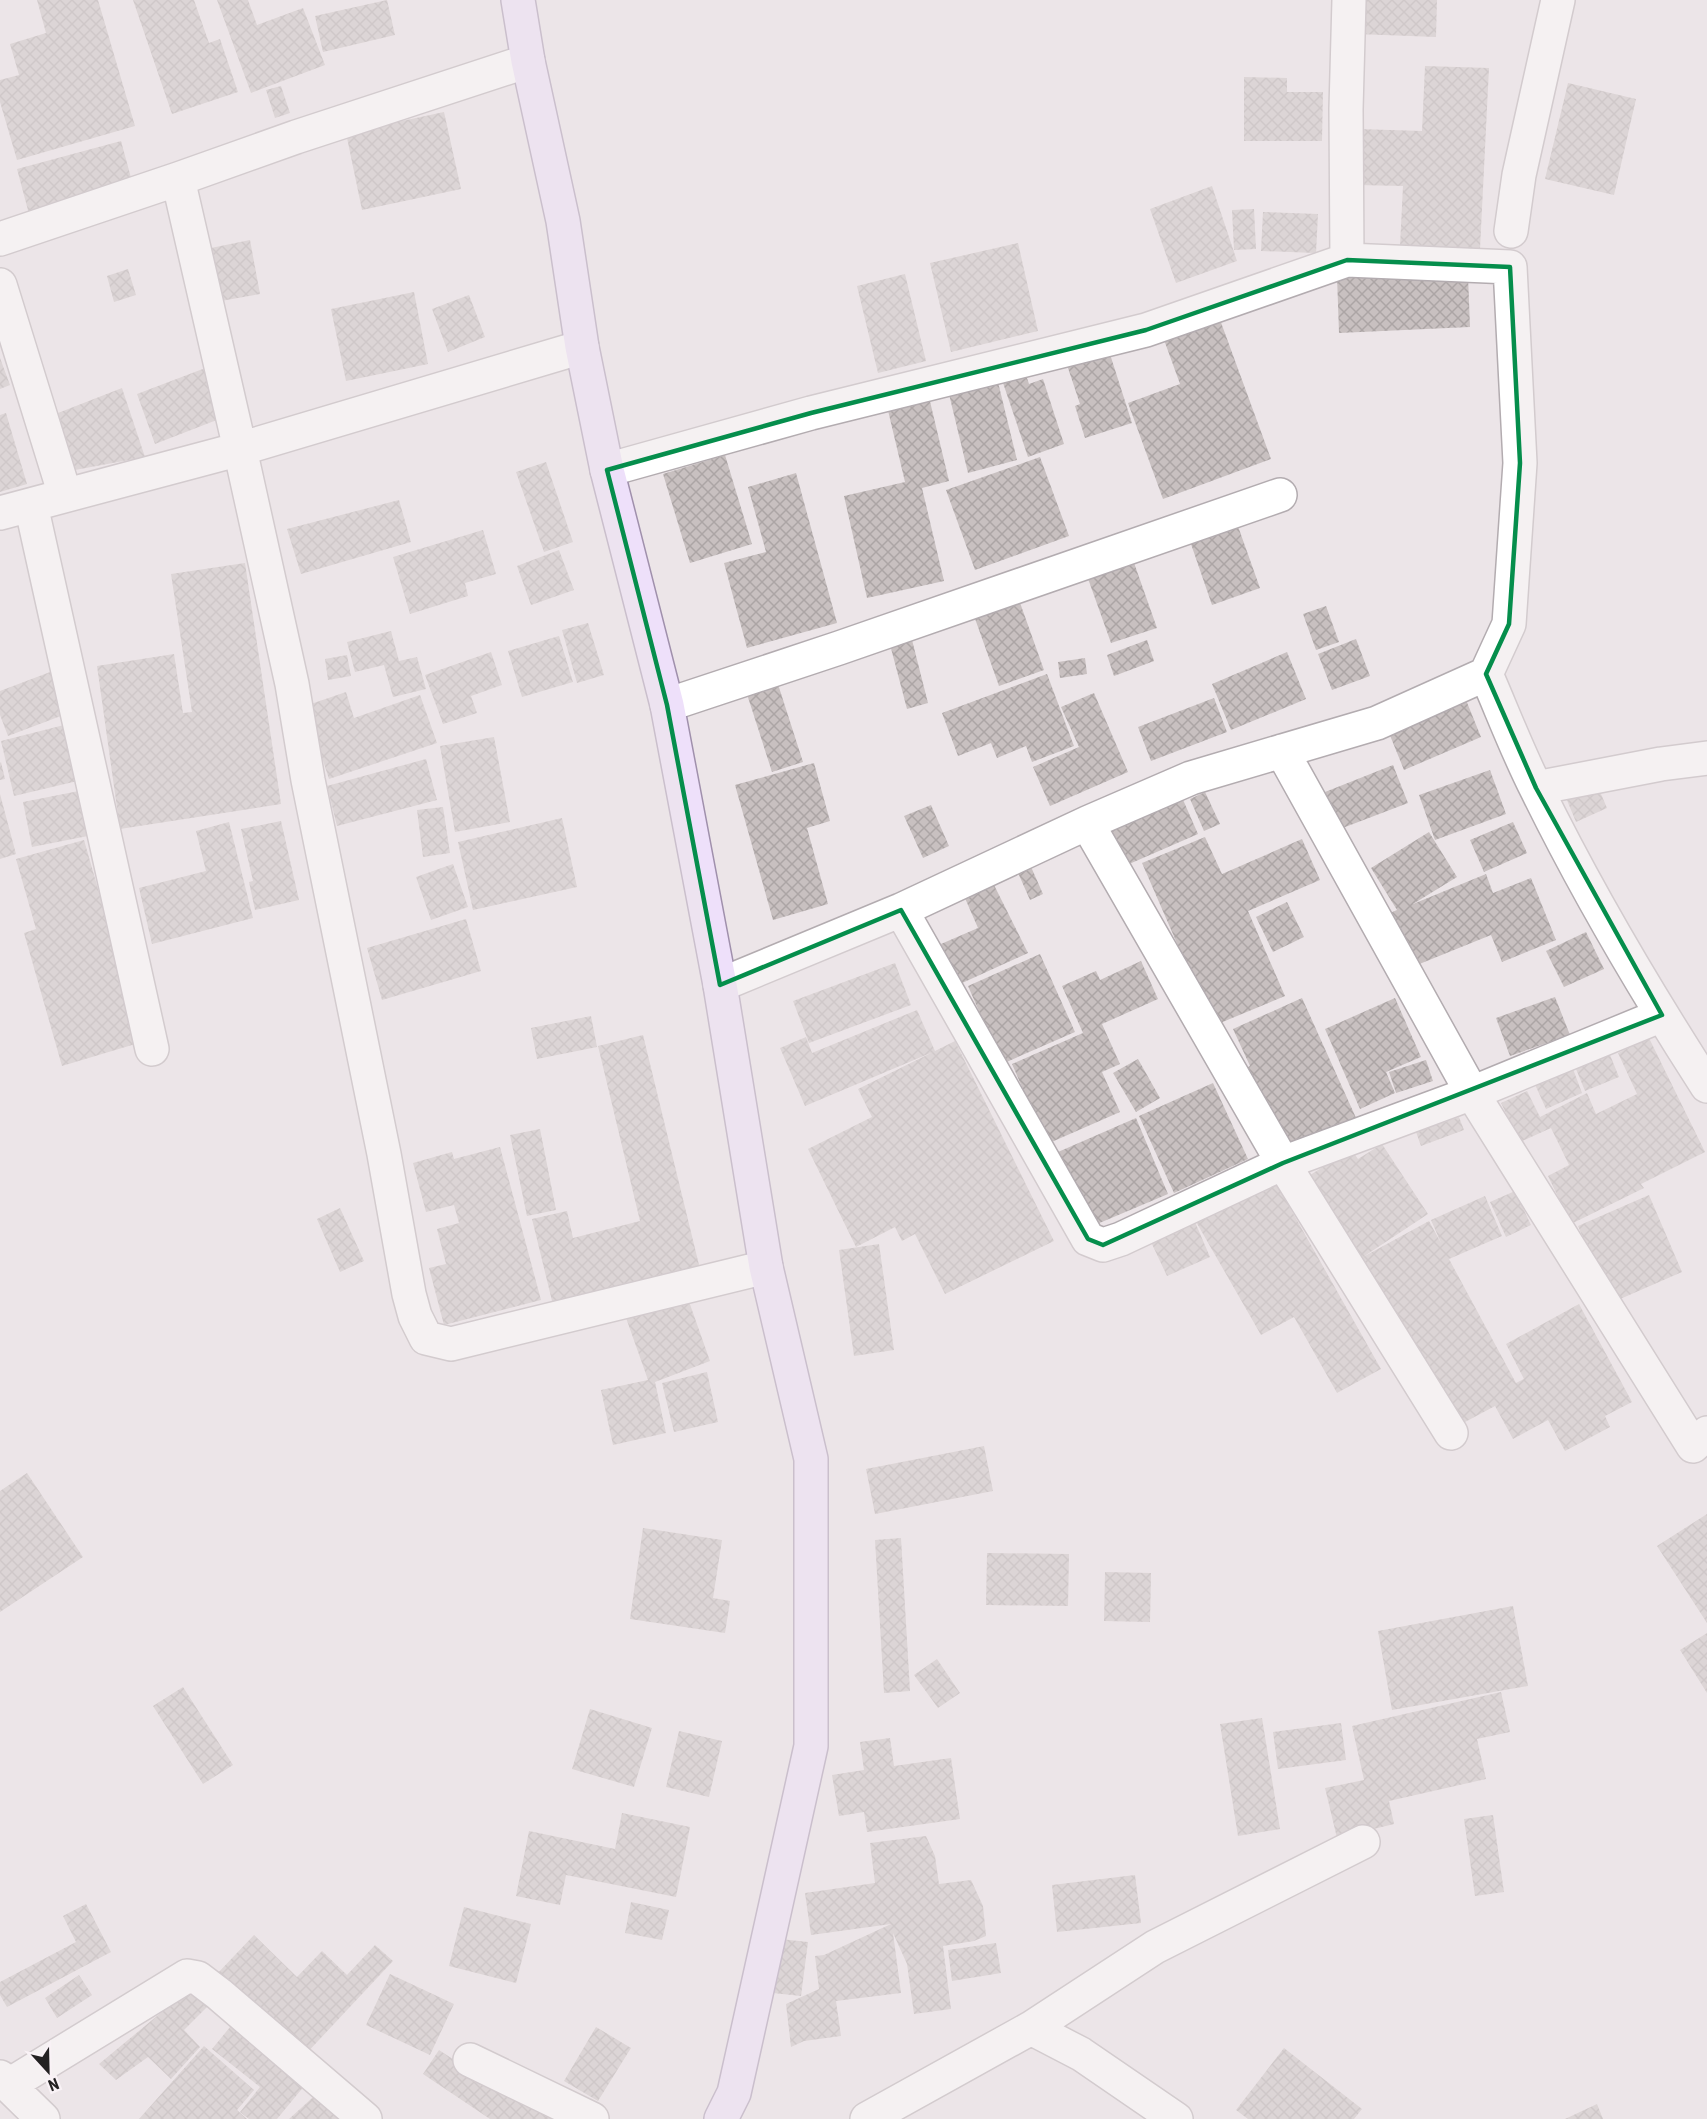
<svg xmlns="http://www.w3.org/2000/svg" width="1707" height="2119" font-family="'Roboto Condensed',sans-serif">
  <defs>
    <pattern id="building-cross-hatch" width="8" height="8" patternUnits="userSpaceOnUse" patternTransform="scale(1.5)"><rect width="8" height="8" fill="#c8c0c0"/><path d="M0 0l8 8M0 8l8-8" fill="none" stroke="#aca5a5"/></pattern>
  </defs>
  <rect width="100%" height="100%" fill="#ece5e8"/>
  <path fill="url(#building-cross-hatch)" d="M37 0H98L135 126 17 160 0 102V80L19 75 10 44 46 33Z
    M133 0H194L209 43 220 39 238 92 172 114Z
    M217 0H248L257 25 303 8 325 65 251 93Z
    M387 0 395 35 323 52 315 16Z
    M1358 0H1437L1436 37 1357 34Z
    M1425 66 1489 68 1480 249 1400 246 1403 186 1356 185 1358 129 1422 131Z
    M1244 77 1287 78V92H1323L1322 141H1244Z
    M1568 83 1636 99 1614 195 1545 179Z
    M281 86 290 113 275 118 266 90Z
    M444 112 461 189 362 210 346 133Z
    M121 141 133 185 29 214 17 169Z
    M1212 186 1237 261 1176 283 1150 209Z
    M1254 209 1256 249 1234 250 1232 210Z
    M1263 212 1318 214 1316 253 1261 251Z
    M250 240 260 294 221 301 211 248Z
    M1018 243 1038 331 951 352 930 263Z
    M128 269 136 295 114 302 107 276Z
    M905 274 926 361 878 373 857 286Z
    M1381 274V278L1468 275 1470 327 1339 333 1337 276Z
    M414 292 428 364 346 381 331 309Z
    M469 295 485 337 448 352 432 309Z
    M1219 317 1271 459 1163 499 1128 403 1180 384 1163 337Z
    M1109 351 1132 423 1085 438 1075 406 1080 404 1067 365Z
    M0 358 10 385 0 389Z
    M208 367 227 416 155 444 137 394Z
    M1024 369 1029 384 1043 379 1064 444 1028 457 1001 377Z
    M997 378 1017 460 968 473 948 390Z
    M122 388 145 457 75 470 58 413Z
    M928 393 949 481 922 488 944 581 867 598 844 496 905 482 886 402Z
    M6 413 27 484 0 492V415Z
    M725 455 752 544 690 563 663 474Z
    M1040 457 1069 536 975 570 946 490Z
    M546 462 573 542 544 552 516 472Z
    M796 473 837 623 747 648 724 563 766 552 748 487Z
    M399 500 411 542 301 574 287 529Z
    M1229 501 1260 588 1212 605 1182 518Z
    M483 530 496 574 465 583 468 596 410 614 393 557Z
    M1127 543 1157 628 1111 643 1081 559Z
    M559 550 574 590 531 605 517 566Z
    M245 563 281 804 120 829 97 666 174 654 183 713 192 712 171 574Z
    M1013 583 1044 670 999 686 968 599Z
    M1326 606 1339 642 1316 650 1303 614Z
    M588 623 604 675 577 683 562 630Z
    M391 631 399 661 417 657 426 689 393 697 384 665 355 672 347 642Z
    M910 632 928 703 907 709 888 637Z
    M559 636 573 682 522 697 508 651Z
    M1356 639 1370 676 1332 690 1318 654Z
    M1147 640 1154 661 1114 676 1107 655Z
    M491 652 502 685 471 696 477 713 443 724 425 675Z
    M1287 652 1306 699 1231 730 1212 684Z
    M347 655 351 676 328 680 325 659Z
    M1085 658 1087 674 1060 678 1058 662Z
    M58 669 74 711 8 736 0 715V691Z
    M1047 674 1074 746 1032 762 1026 746 997 758 991 743 958 756 942 713Z
    M776 678 803 762 772 772 745 688Z
    M346 692 354 718 420 695 437 743 329 779 305 706Z
    M1094 693 1128 772 1050 806 1033 767 1079 747 1061 707Z
    M1214 698 1227 732 1151 761 1138 727Z
    M1466 700 1481 737 1404 770 1389 733Z
    M72 723 86 779 14 796 1 741Z
    M494 737 510 822 455 832 440 746Z
    M426 759 437 800 337 826 327 786Z
    M1 762 5 779 0 780V763Z
    M814 763 830 821 807 828 828 904 773 920 735 785Z
    M1393 765 1408 803 1340 829 1325 792Z
    M1490 770 1506 814 1435 840 1419 795Z
    M1595 780 1607 808 1576 822 1564 793Z
    M1177 786 1198 834 1120 868 1100 821Z
    M84 790 93 835 32 847 23 802Z
    M1205 792 1220 824 1204 831 1190 799Z
    M0 794 16 854 0 859Z
    M931 805 949 846 923 858 904 816Z
    M443 807 450 853 423 857 417 810Z
    M562 818 577 887 473 910 458 842Z
    M281 821 299 900 255 910 249 882 253 881 241 829Z
    M229 822 253 918 152 944 139 888 206 871 196 831Z
    M1513 822 1527 853 1484 872 1470 840Z
    M1429 832 1457 877 1413 904 1486 874 1493 893 1531 878 1556 940 1502 962 1491 935 1412 967 1390 913 1397 910 1371 868Z
    M1205 837 1222 874 1302 839 1320 880 1248 911 1285 996 1213 1026 1142 863Z
    M84 840 142 1042 62 1066 24 933 36 929 16 859Z
    M1028 860 1043 894 1030 900 1015 866Z
    M453 864 468 907 431 920 416 877Z
    M990 877 1028 953 960 984 941 944 978 928 961 889Z
    M1287 902 1304 937 1273 952 1256 917Z
    M466 919 481 971 382 1000 367 948Z
    M1586 932 1604 969 1564 987 1546 951Z
    M1040 954 1075 1032 1002 1064 968 986Z
    M1141 961 1158 999 1102 1024 1120 1064 1102 1072 1120 1112 1047 1144 1012 1064 1083 1033 1062 986 1096 971 1100 980Z
    M895 963 911 1005 809 1043 793 1001Z
    M1555 997 1570 1035 1510 1056 1496 1018Z
    M1302 998 1357 1120 1283 1154 1244 1069 1250 1066 1233 1029Z
    M1395 998 1421 1057 1386 1072 1395 1093 1360 1109 1325 1029Z
    M917 1010 935 1051 955 1041 1054 1241 945 1294 915 1234 902 1241 895 1227 856 1247 808 1149 872 1117 858 1089 933 1052 805 1106 780 1048 806 1037 812 1053Z
    M591 1016 597 1047 537 1059 531 1028Z
    M643 1035 700 1269 553 1305 532 1219 567 1211 573 1238 640 1221 598 1046Z
    M1649 1038 1705 1152 1641 1184 1644 1188 1571 1224 1548 1176 1569 1165 1551 1128 1520 1142 1501 1103 1527 1091 1540 1117 1587 1093 1596 1114 1637 1094 1618 1053Z
    M1608 1050 1619 1077 1585 1091 1574 1064Z
    M1138 1059 1160 1098 1136 1112 1113 1073Z
    M1426 1060 1433 1081 1396 1093 1389 1072Z
    M1570 1061 1582 1093 1546 1109 1533 1080Z
    M1213 1083 1248 1159 1174 1193 1139 1116Z
    M1459 1117 1464 1130 1421 1146 1416 1132Z
    M1136 1118 1168 1194 1090 1227 1058 1152Z
    M540 1129 556 1210 527 1216 510 1135Z
    M1382 1144 1428 1214 1363 1257 1429 1221 1441 1243 1431 1220 1485 1196 1502 1236 1449 1259 1516 1383 1524 1379 1506 1344 1579 1304 1632 1402 1605 1416 1610 1427 1565 1451 1548 1420 1513 1439 1495 1406 1452 1429 1304 1179 1351 1149 1358 1159Z
    M500 1147 541 1300 444 1325 429 1268 446 1264 437 1229 459 1223 454 1205 426 1212 413 1163 452 1152 454 1159Z
    M1272 1176 1381 1369 1337 1393 1294 1317 1261 1335 1195 1220Z
    M1515 1191 1531 1225 1506 1237 1490 1202Z
    M1649 1195 1682 1272 1611 1303 1578 1226Z
    M340 1208 364 1261 340 1272 317 1219Z
    M1195 1222 1210 1257 1167 1276 1151 1242Z
    M879 1244 894 1350 854 1356 839 1250Z
    M686 1293 710 1361 655 1382 666 1433 613 1445 601 1390 648 1380 625 1315Z
    M707 1372 718 1422 674 1432 662 1383Z
    M984 1446 993 1491 875 1514 866 1469Z
    M27 1473 83 1557 0 1612V1491Z
    M1707 1514V1623L1657 1546Z
    M643 1528 722 1540 713 1598 730 1601 725 1633 630 1619Z
    M901 1538 910 1691 884 1693 875 1540Z
    M987 1553 1069 1554 1068 1606 986 1605Z
    M1105 1572 1151 1573 1150 1622 1104 1621Z
    M1513 1606 1528 1686 1392 1710 1378 1631Z
    M1707 1633V1693L1680 1650Z
    M937 1659 960 1693 938 1708 914 1675Z
    M183 1687 233 1765 203 1784 153 1706Z
    M1501 1692 1510 1732 1477 1739 1486 1779 1389 1801 1394 1824 1337 1838 1325 1788 1364 1780 1352 1726Z
    M590 1709 652 1728 634 1787 572 1769Z
    M1262 1718 1280 1829 1238 1836 1220 1724Z
    M1341 1723 1346 1760 1278 1769 1273 1732Z
    M679 1731 722 1741 709 1797 666 1787Z
    M890 1738 894 1766 951 1758 960 1819 867 1832 864 1812 839 1816 832 1775 864 1770 860 1742Z
    M622 1813 690 1827 676 1897 566 1875 560 1905 516 1896 529 1831 615 1849Z
    M1493 1815 1504 1892 1475 1896 1464 1819Z
    M926 1836 935 1856 939 1884 971 1880 983 1906 986 1936 974 1941 943 1946 951 2009 914 2014 907 1964 893 1933 901 1993 836 2001 841 2036 804 2041 791 2047 786 2004 819 1989 815 1956 824 1955 891 1924 811 1935 805 1893 875 1883 870 1843Z
    M1135 1875 1141 1923 1057 1932 1052 1885Z
    M631 1902 669 1910 662 1940 625 1933Z
    M86 1904 111 1952 7 2007 0 1995V1982L76 1942 63 1916Z
    M464 1907 531 1924 516 1983 449 1966Z
    M254 1935 297 1977 322 1951 347 1975 375 1945 393 1961 303 2057 216 1975Z
    M780 1939 808 1942 801 1996 773 1993Z
    M996 1943 1001 1973 952 1981 948 1950Z
    M390 1974 454 2004 430 2055 366 2025Z
    M79 1975 92 1995 57 2018 45 1998Z
    M192 1987 210 2004 184 2030 200 2047 171 2079 148 2057 116 2080 99 2064Z
    M235 2021 310 2079 277 2119H249L240 2112 260 2087 212 2049Z
    M596 2027 631 2048 598 2101 564 2081Z
    M204 2046 254 2090 237 2110 247 2119H139Z
    M1284 2048 1362 2109 1354 2119H1248L1236 2110Z
    M439 2050 526 2107 534 2095 570 2119H490L423 2074Z
    M322 2089 350 2119H289Z
    M1597 2104 1603 2119H1565Z"/>
  <g fill="none" stroke-linecap="round" stroke-linejoin="round">
    <defs>
      <path id="minor" d="M178 179 240 449 292 684 308 780 384 1154 409 1294 415 1316 426 1338 451 1344 766 1267
        M1511 231 1519 175 1558 0
        M0 239 178 179 296 137 528 61
        M1347 260 1510 267 1520 463 1509 624 1486 674
        M0 285 65 495
        M607 470 811 413 1146 330 1347 260 1346 109 1349 0
        M31 505 152 1049
        M0 513 240 449 582 347
        M667 705 839 648 1280 495
        M1282 751 1472 1093 1693 1446 1707 1433
        M1536 788 1661 764 1707 758
        M1087 823 1283 1163 1472 1093 1662 1015
        M901 910 1088 1239 1103 1245 1121 1239 1283 1163 1451 1433
        M720 985 901 910 1087 823 1191 778 1377 723 1486 674C1503 713 1518 753 1537 790 1587 892 1645 990 1707 1086
        M1031 2028 1155 1947 1363 1842
        M470 2060 592 2119
        M0 2077 43 2119
        M9 2085 187 1976 198 1978 219 1994 365 2119
        M867 2119 1031 2028 1081 2054 1176 2119"/>
      <path id="major" d="M518 0 528 61 563 221 582 347 607 470 667 705 720 985 766 1267 811 1459V1746L734 2093 721 2119"/>
    </defs>
    <use href="#minor" stroke="#b3acb0" stroke-width="36"/>
    <use href="#major" stroke="#a090ac" stroke-width="36"/>
    <use href="#minor" stroke="#fff" stroke-width="33"/>
    <use href="#major" stroke="#eee0fa" stroke-width="33"/>
  </g>
  <path d="M0 0H1707V2119H0ZM1347 260 1510 267 1520 463 1509 624 1486 674 1536 788 1662 1015 1283 1163 1103 1245 1088 1239 901 910 720 985 667 705 607 470 811 413 1146 330Z" fill="#ece5e8" fill-opacity=".55" fill-rule="evenodd"/>
  <path fill="none" stroke="#058e4c" stroke-width="4.5" stroke-linejoin="round" d="M1347 260 1510 267 1520 463 1509 624 1486 674 1536 788 1662 1015 1283 1163 1103 1245 1088 1239 901 910 720 985 667 705 607 470 811 413 1146 330Z"/>
  <g transform="translate(48 2071) rotate(158)" stroke="#f9f2f6" stroke-width="4.5" paint-order="stroke">
  <path d="M0-4.5L10 22L0 15L-10 22Z" fill="#232122"/>
  <text y="-9" font-size="16" font-weight="bold" text-anchor="middle" fill="#232122">N</text>
  </g>
</svg>
